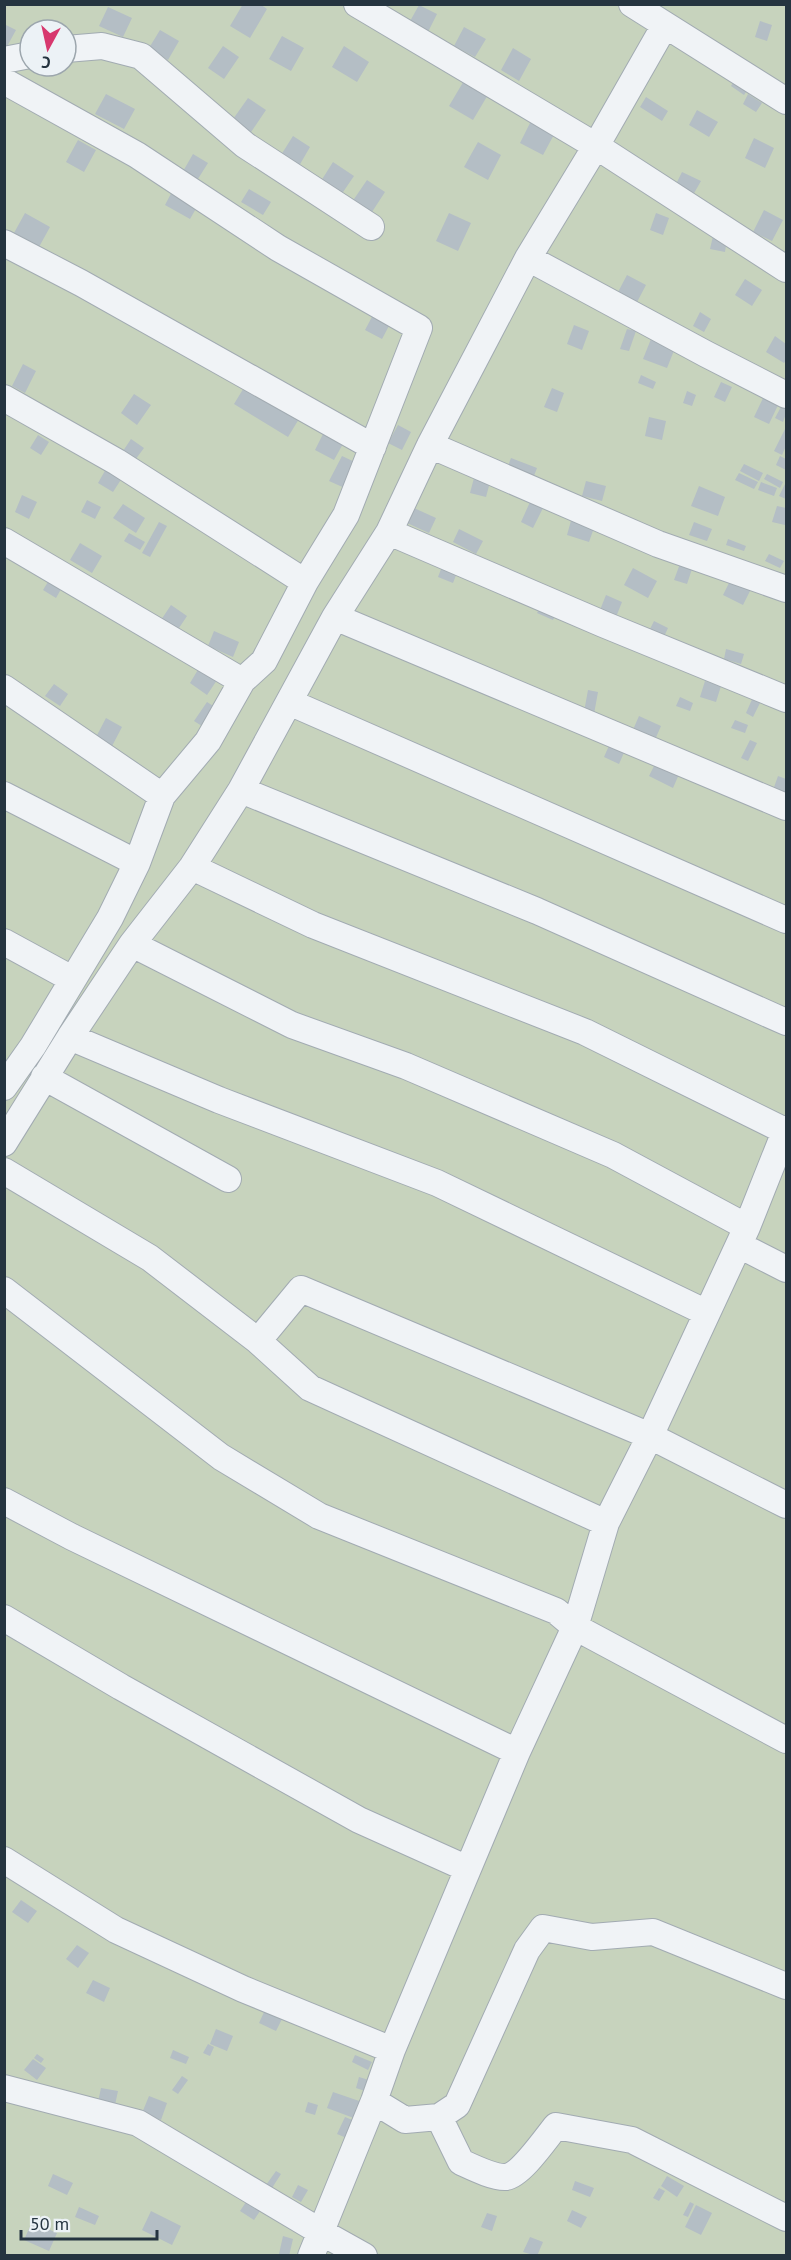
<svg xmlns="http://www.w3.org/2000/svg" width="791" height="2260" font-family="'PT Sans',sans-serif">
  <rect width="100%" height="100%" fill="#dde3e8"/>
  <path fill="#c7d3bd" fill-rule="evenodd" d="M5 5H786V2255H5ZM30 30H66V66H30Z"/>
  <path fill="#b4bec5" d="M243 4H260L267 9 250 38 230 26Z
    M419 5 437 14 428 32 409 23Z
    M108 7 132 18 123 37 99 26Z
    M760 21 772 25 767 41 755 37Z
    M4 24 16 30 4 52Z
    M464 27 486 39 475 57 454 46Z
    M160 30 179 41 168 60 149 48Z
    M282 36 304 48 291 71 269 59Z
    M223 46 239 57 224 79 208 68Z
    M344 46 369 62 357 82 332 67Z
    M513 48 531 59 519 81 501 70Z
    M736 78 750 86 744 95 731 86Z
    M465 79 489 93 473 120 449 106Z
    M106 94 135 109 124 129 95 114Z
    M748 94 762 103 756 112 743 104Z
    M646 97 668 111 662 121 640 107Z
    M248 98 266 110 249 135 231 122Z
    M697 110 718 122 709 137 689 125Z
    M533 117 557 129 543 155 520 143Z
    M293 136 310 147 299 166 281 155Z
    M754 138 774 148 765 168 745 158Z
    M78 140 96 150 84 172 66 162Z
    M478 142 501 155 488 180 464 167Z
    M193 154 208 163 196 182 182 173Z
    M333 162 354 176 341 195 321 181Z
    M682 172 701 181 693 195 675 186Z
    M367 180 385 192 370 215 352 202Z
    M175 186 201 200 190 219 165 205Z
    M249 189 271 202 263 215 241 202Z
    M764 210 783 220 772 241 753 232Z
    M25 213 50 227 39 247 14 233Z
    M449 213 471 223 458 251 436 241Z
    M656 213 669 218 663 235 650 230Z
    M713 236 727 239 725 252 710 249Z
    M627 275 646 285 636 304 617 294Z
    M745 279 762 290 752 306 735 295Z
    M700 312 711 319 704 332 693 326Z
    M373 315 390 324 382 339 365 330Z
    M574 325 589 331 582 350 567 344Z
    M627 329 636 331 629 351 620 349Z
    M775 336 786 344V360L784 363 766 352Z
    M651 339 675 348 667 368 643 359Z
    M23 364 36 371 25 393 12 386Z
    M641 375 656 382 653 389 638 383Z
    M248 381 302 414 288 437 234 404Z
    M721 382 732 387 725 402 714 397Z
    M552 388 564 393 557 412 544 407Z
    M687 391 696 395 692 406 683 403Z
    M134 394 151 405 137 425 121 413Z
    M765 394 780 401 769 424 754 417Z
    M782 405 786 407V414L783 422 775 418Z
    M649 417 666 421 662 440 645 436Z
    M398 425 411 432 402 450 388 443Z
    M785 429 786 430V446L782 455 774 451Z
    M324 432 344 442 334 460 315 450Z
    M38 435 49 442 41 455 30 448Z
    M131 439 144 448 135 460 123 451Z
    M342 456 359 464 347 489 329 481Z
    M780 456 786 459V470L776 465Z
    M511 458 537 468 532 481 506 471Z
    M744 464 763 473 759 481 740 471Z
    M106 469 122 478 113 492 98 483Z
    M739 473 758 482 754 489 735 480Z
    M767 474 783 482 780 488 764 479Z
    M474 478 490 482 486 497 470 493Z
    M586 481 606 486 602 501 582 496Z
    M761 482 777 488 774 496 758 490Z
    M785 484 786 485V499L779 496Z
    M699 486 725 497 718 516 691 506Z
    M22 495 37 502 29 519 15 512Z
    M87 500 101 507 95 519 81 512Z
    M530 502 543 508 533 528 521 522Z
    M123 504 145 518 136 533 113 518Z
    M777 506 786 508 785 525 772 522Z
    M414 508 436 518 429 533 407 523Z
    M572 517 595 525 589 542 567 535Z
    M159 522 167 526 150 557 142 553Z
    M694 522 712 529 707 541 689 535Z
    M459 529 483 541 476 554 453 542Z
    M129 533 145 542 140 550 124 541Z
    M728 539 746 546 744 551 726 545Z
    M80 543 102 556 92 573 70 560Z
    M769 554 784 561 780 568 765 561Z
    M681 561 693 566 687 584 674 580Z
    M443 564 458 570 453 583 438 577Z
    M633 568 657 581 648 598 624 585Z
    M733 575 753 585 743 605 723 595Z
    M51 577 64 584 56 598 43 590Z
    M606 595 622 602 616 617 600 610Z
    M171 605 187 616 177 631 161 620Z
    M541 606 557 612 553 620 537 613Z
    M654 621 668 628 662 641 648 633Z
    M214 631 239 642 233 657 208 646Z
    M726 649 744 654 741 664 724 659Z
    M199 668 217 680 207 695 190 683Z
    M705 681 721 686 716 702 700 697Z
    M54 684 68 694 60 706 45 696Z
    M588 690 598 692 594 714 584 712Z
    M754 695 762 699 753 717 746 713Z
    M680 697 693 703 690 711 676 706Z
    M207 702 218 709 205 728 194 721Z
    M639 716 661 726 654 742 632 732Z
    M106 718 122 727 111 748 95 739Z
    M735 720 748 725 745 733 731 728Z
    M750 740 757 743 748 761 741 758Z
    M611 741 626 748 619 764 604 757Z
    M657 760 680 772 673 788 649 776Z
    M778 776 786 779V795L773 790Z
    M21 1900 37 1911 28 1923 12 1912Z
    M77 1945 89 1953 78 1968 66 1959Z
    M93 1980 110 1988 104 2002 86 1993Z
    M265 2010 282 2019 276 2031 259 2023Z
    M216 2029 233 2036 227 2051 210 2044Z
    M208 2044 214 2047 210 2056 203 2053Z
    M173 2050 189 2057 186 2064 170 2058Z
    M37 2054 44 2059 41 2063 34 2058Z
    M355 2055 372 2062 368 2070 352 2062Z
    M33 2059 46 2068 37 2080 24 2070Z
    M182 2076 188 2080 178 2094 172 2090Z
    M359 2077 372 2081 368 2092 356 2088Z
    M101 2088 118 2091 115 2105 98 2102Z
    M333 2092 365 2103 359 2120 327 2108Z
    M149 2096 167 2103 161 2120 142 2113Z
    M308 2102 318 2105 315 2115 305 2112Z
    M345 2117 357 2122 349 2139 337 2134Z
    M276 2171 281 2174 272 2188 266 2185Z
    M53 2174 73 2183 67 2195 48 2186Z
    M667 2176 684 2186 677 2197 661 2186Z
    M575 2181 594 2188 590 2197 572 2190Z
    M298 2185 308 2190 301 2202 292 2197Z
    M659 2188 665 2191 659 2201 653 2198Z
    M250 2196 264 2205 254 2220 240 2211Z
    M690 2202 694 2204 688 2217 683 2215Z
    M696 2205 712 2213 701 2235 685 2227Z
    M79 2207 99 2216 95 2225 75 2217Z
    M572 2210 587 2217 581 2228 567 2221Z
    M151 2211 181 2226 172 2245 142 2230Z
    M487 2213 497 2216 492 2231 481 2227Z
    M32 2222 57 2233 49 2251 24 2240Z
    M283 2236 293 2239 289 2256 279 2254Z
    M530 2237 543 2242 537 2256 523 2252Z"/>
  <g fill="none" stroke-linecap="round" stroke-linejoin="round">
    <defs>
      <path id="minor" d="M357 4 596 146 786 269
        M632 4 786 101
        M66 49 102 46 141 56 245 145 371 227
        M4 60 30 55
        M4 81 137 155 278 248 419 328 346 515 305 582 264 661 242 681 208 741 162 796
        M4 243 81 283 373 447
        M528 258 706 354 786 395
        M4 398 117 462 305 582
        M430 445 658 544 786 589
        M389 532 603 624 786 699
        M4 541 242 681
        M335 617 786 807
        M4 688 162 796 137 863 110 918 33 1046 4 1087
        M289 702 786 920
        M241 790 537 911 786 1022
        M4 795 137 863
        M192 867 313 925 585 1032 785 1131
        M4 942 72 979
        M132 944 292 1025 406 1066 613 1155 747 1227
        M70 1037 219 1100 437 1183 707 1313
        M44 1077 228 1179
        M4 1143 70 1037 132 944 192 867 241 790 335 617 389 532 430 445 528 258 596 146 665 25
        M4 1171 150 1258 258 1341 310 1388 606 1523
        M739 1245 786 1269
        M4 1290 221 1457 319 1516 556 1611 575 1627 786 1740
        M258 1341 301 1289 650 1436 786 1505
        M4 1501 72 1537 517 1752
        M4 1618 121 1687 359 1820 468 1869
        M4 1860 116 1930 243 1989 392 2050
        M4 2088 138 2123 321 2232 364 2256
        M374 2101 405 2120 439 2117 461 2162C472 2167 494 2178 506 2177 521 2175 546 2138 556 2126L632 2140 786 2218
        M439 2117 457 2105 527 1950 543 1928 592 1937 653 1932 786 1986
        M311 2256 374 2101 392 2050 517 1752 575 1627 606 1523 650 1436 747 1227 786 1129"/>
    </defs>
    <use href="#minor" stroke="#a2abb2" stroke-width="28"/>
    <use href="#minor" stroke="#f0f3f6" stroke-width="26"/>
  </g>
  <rect width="791" height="2260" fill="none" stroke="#253440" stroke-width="12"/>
  <g transform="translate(48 48) rotate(188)"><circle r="28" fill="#ecf2f6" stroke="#9ca6ad" stroke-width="1.5"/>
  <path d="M0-4.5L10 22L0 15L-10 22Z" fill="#d7386e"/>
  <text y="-9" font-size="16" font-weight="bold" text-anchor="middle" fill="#253440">С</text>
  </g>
  <path d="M21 2230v9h136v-9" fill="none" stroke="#253440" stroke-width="3"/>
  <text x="30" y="2230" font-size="18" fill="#253440" stroke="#ecf2f6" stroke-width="4.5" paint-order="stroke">50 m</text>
</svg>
